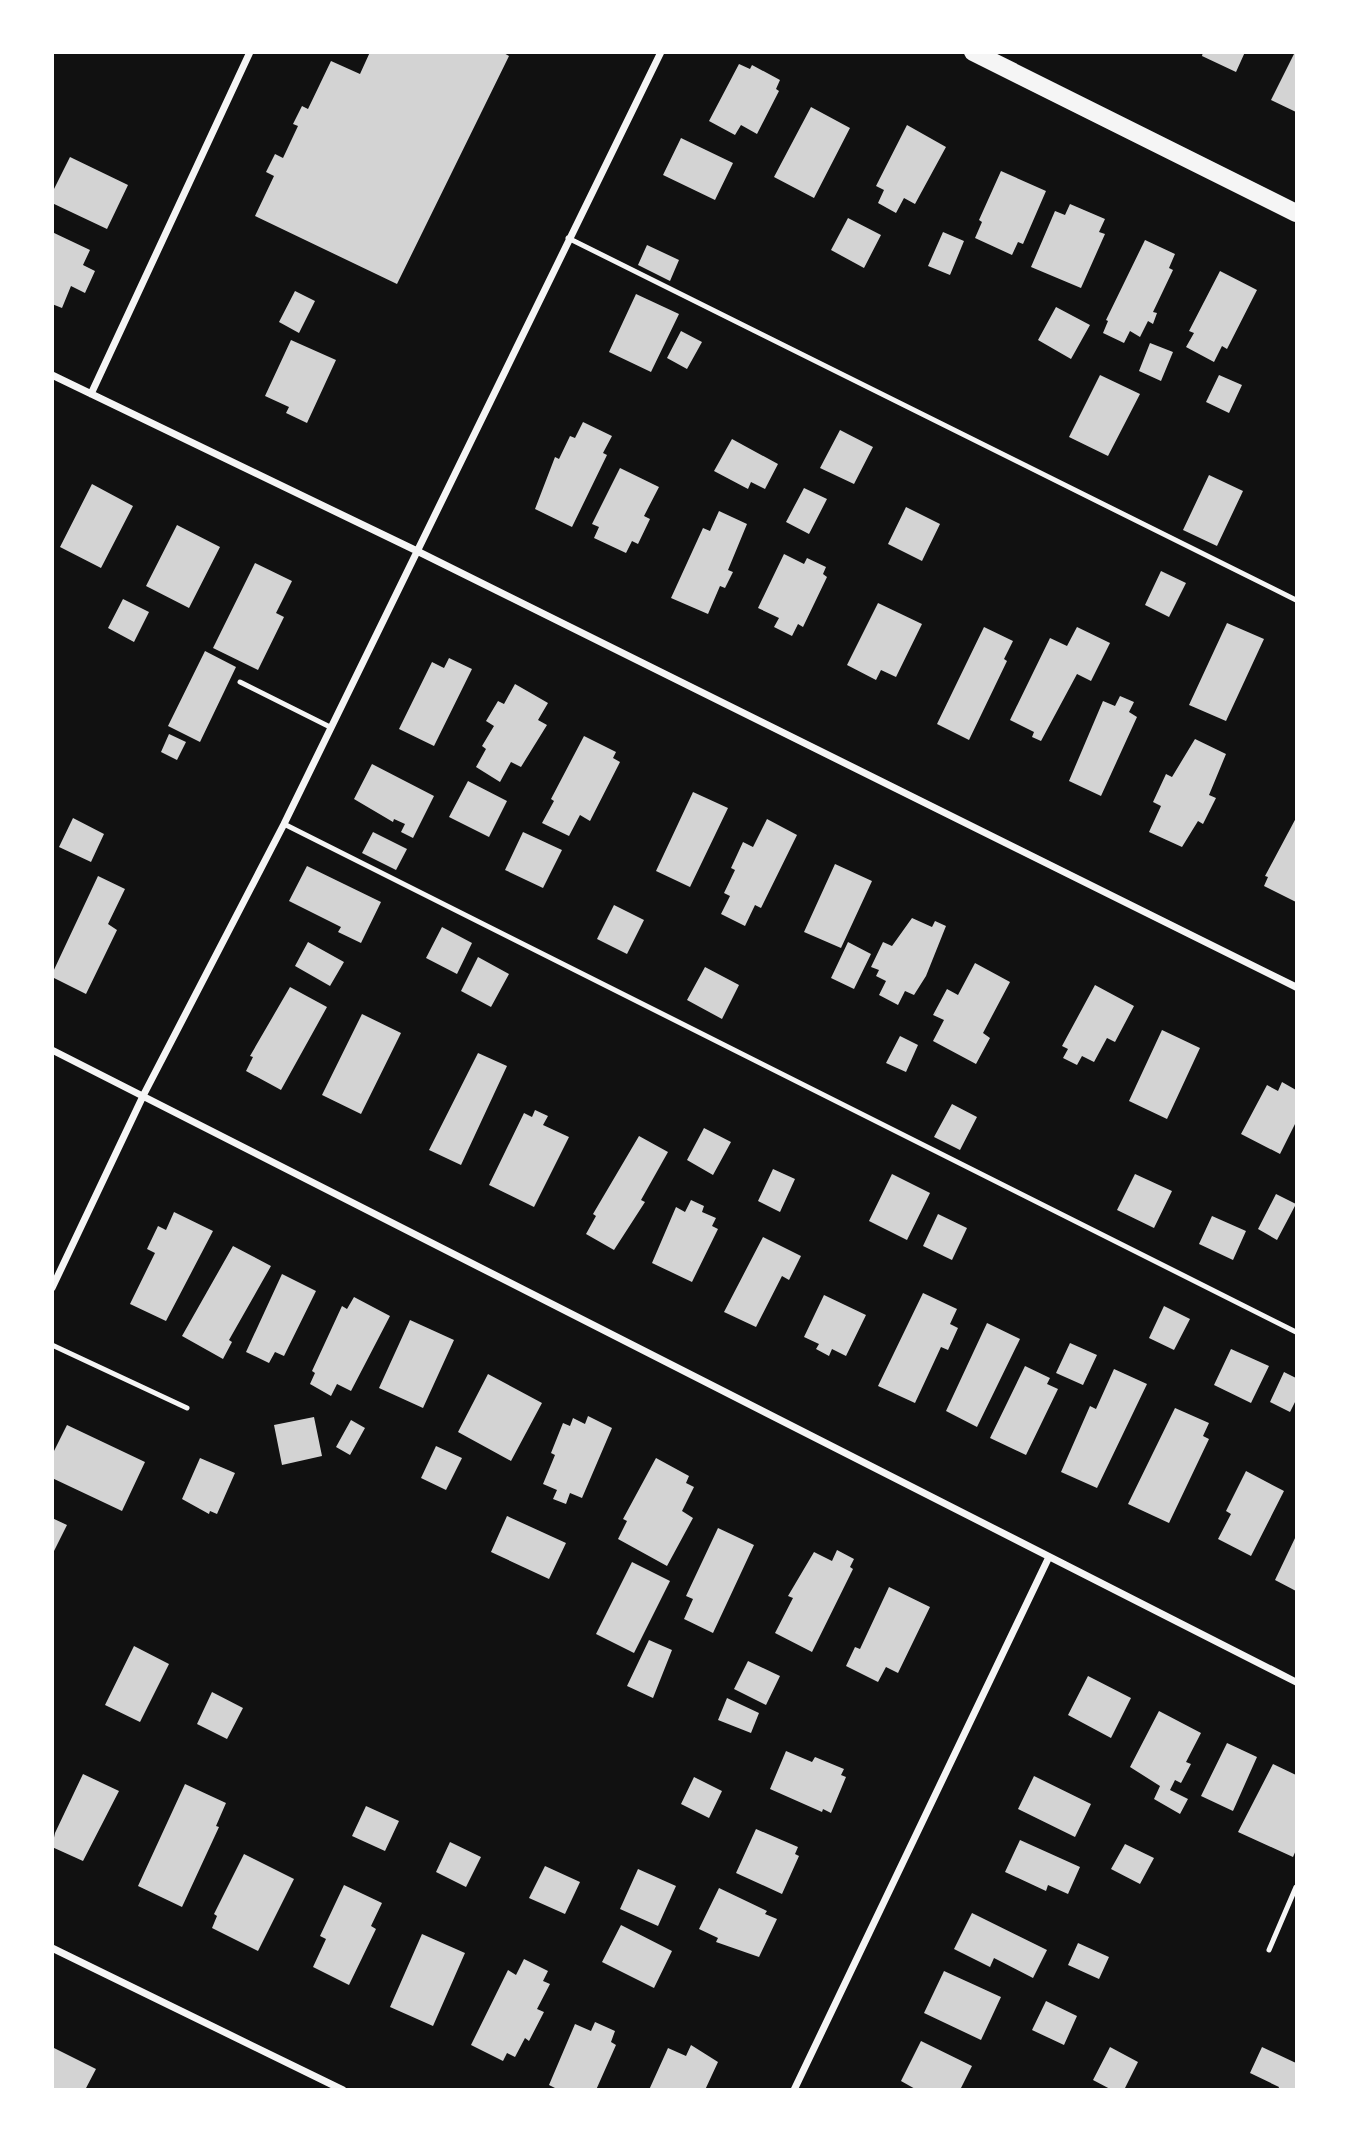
<svg xmlns="http://www.w3.org/2000/svg" width="1349" height="2142" font-family="Quicksand,sans-serif">
  <rect width="100%" height="100%" fill="#111"/>
  <path fill="#d3d3d3" d="M370 52H502L509 56 397 284 255 216 274 176 266 172 275 154 283 158 298 126 293 124 302 106 308 109 331 61 360 74Z
    M1203 52H1245L1236 72 1202 56Z
    M1295 52H1296V112L1271 100Z
    M739 64 750 69 752 65 780 80 776 89 779 91 757 134 741 125 735 135 709 121Z
    M811 107 850 128 814 198 774 177Z
    M907 125 946 147 915 204 904 198 896 213 878 203 884 190 876 186Z
    M681 138 733 163 715 200 663 175Z
    M70 157 128 185 107 229 52 203V193Z
    M1001 171 1046 191 1023 244 1018 242 1012 255 975 238 982 222 979 220Z
    M1070 204 1105 219 1099 232 1105 234 1081 288 1031 267 1055 211 1065 215Z
    M848 218 881 235 864 268 831 250Z
    M52 232 90 250 83 265 95 271 85 293 71 286 62 308 52 304Z
    M943 232 964 241 950 275 928 266Z
    M1145 240 1175 254 1169 268 1173 270 1153 312 1157 313 1153 324 1148 321 1140 337 1130 331 1124 343 1103 333 1108 321 1106 320Z
    M647 245 679 260 670 281 638 265Z
    M1220 271 1257 290 1227 349 1222 346 1214 362 1186 347 1194 333 1189 331Z
    M295 291 315 301 299 333 279 322Z
    M636 294 679 314 651 372 609 352Z
    M1056 307 1090 325 1071 359 1038 340Z
    M681 331 702 342 687 369 667 358Z
    M291 340 336 360 307 423 286 413 289 407 265 396Z
    M1150 343 1173 352 1161 381 1139 371Z
    M1100 375 1140 394 1108 456 1069 437Z
    M1219 375 1242 385 1229 413 1206 402Z
    M583 422 612 436 603 453 607 455 572 527 535 509 555 457 559 459 570 436 575 438Z
    M840 430 873 447 854 484 820 468Z
    M732 439 778 464 765 489 751 482 748 489 714 471Z
    M620 468 659 487 644 516 650 519 638 544 632 541 626 553 594 538 599 527 592 524Z
    M1209 475 1243 491 1217 546 1183 530Z
    M92 484 133 506 101 568 60 547Z
    M804 488 827 499 809 534 786 522Z
    M906 507 940 524 922 561 888 544Z
    M719 511 747 524 728 570 733 572 725 588 720 586 708 614 671 598 703 528 710 531Z
    M177 525 220 547 189 608 146 586Z
    M784 554 804 564 807 558 826 567 823 574 827 577 803 627 798 624 792 636 774 627 779 618 758 608Z
    M255 563 292 581 276 613 284 617 258 670 213 648Z
    M1161 571 1186 583 1169 617 1145 605Z
    M123 599 149 612 134 642 108 628Z
    M878 603 922 624 896 677 881 670 876 680 847 665Z
    M1227 623 1264 639 1226 721 1189 705Z
    M984 627 1013 641 1004 659 1007 661 969 740 937 724Z
    M1077 627 1110 643 1091 681 1077 674 1041 741 1032 737 1034 732 1010 720 1050 638 1067 646Z
    M205 651 236 667 200 742 168 726Z
    M449 658 472 669 434 746 399 729 432 662 444 668Z
    M515 684 548 703 538 720 547 725 521 767 511 762 500 782 476 767 486 749 482 746 494 726 486 721 498 701 504 704Z
    M1120 696 1134 702 1129 712 1137 717 1101 796 1069 781 1103 701 1115 706Z
    M169 734 186 742 177 760 161 752Z
    M584 736 616 752 613 758 620 762 590 821 580 815 569 836 542 823 554 801 551 799Z
    M1195 739 1226 754 1209 795 1216 798 1203 824 1198 821 1182 847 1149 832 1161 806 1153 802 1166 774 1172 777Z
    M372 764 434 796 413 838 401 832 405 824 394 819 393 822 354 799Z
    M468 781 507 801 489 837 449 817Z
    M693 792 728 808 690 887 656 871Z
    M73 818 104 834 91 862 59 847Z
    M1296 818V902L1264 886 1268 877 1265 876Z
    M767 819 797 835 761 908 755 905 745 926 721 914 730 896 724 893 735 870 731 868 743 842 753 847Z
    M373 832 407 849 396 870 362 853Z
    M523 832 562 850 543 888 505 870Z
    M835 864 872 881 841 948 804 932Z
    M307 866 381 902 361 943 338 932 341 927 289 901Z
    M98 876 125 889 108 924 117 930 86 994 52 977V974Z
    M614 905 644 920 627 954 597 939Z
    M912 918 932 927 935 921 946 926 926 976 914 995 905 991 898 1005 879 995 886 981 876 976 879 970 871 967 883 942 892 946Z
    M442 927 472 943 457 974 426 958Z
    M308 942 344 962 330 986 295 966Z
    M848 942 871 954 854 989 831 978Z
    M478 957 509 974 491 1007 461 991Z
    M975 963 1010 982 983 1033 990 1038 976 1064 933 1041 944 1020 933 1015 947 989 958 995Z
    M705 967 739 985 722 1019 687 1000Z
    M1095 985 1134 1006 1115 1042 1107 1038 1094 1062 1082 1056 1077 1065 1063 1058 1068 1049 1062 1046Z
    M290 987 327 1007 281 1090 246 1071 253 1057 250 1056Z
    M362 1014 401 1033 361 1114 322 1095Z
    M1162 1030 1200 1048 1167 1119 1129 1101Z
    M900 1036 918 1045 906 1072 886 1063Z
    M478 1053 507 1066 461 1165 429 1150Z
    M1282 1082 1296 1090V1122L1280 1154 1241 1134 1267 1085 1278 1091Z
    M952 1104 977 1117 960 1150 934 1137Z
    M535 1110 548 1116 543 1125 569 1137 534 1207 489 1185 524 1113 532 1117Z
    M704 1128 731 1142 713 1175 687 1160Z
    M639 1136 668 1152 641 1200 645 1202 614 1250 586 1234 596 1216 593 1214Z
    M773 1169 795 1179 780 1212 758 1201Z
    M892 1174 930 1193 907 1240 869 1221Z
    M1135 1174 1172 1191 1154 1228 1117 1210Z
    M1276 1194 1296 1204 1277 1240 1258 1229Z
    M691 1200 704 1206 702 1212 716 1218 712 1226 718 1229 692 1282 652 1263 676 1207 685 1212Z
    M174 1212 213 1231 166 1321 130 1304 155 1253 147 1249 158 1226 166 1230Z
    M938 1214 967 1228 952 1260 923 1246Z
    M1212 1216 1246 1231 1233 1260 1199 1244Z
    M763 1237 801 1256 789 1280 782 1276 756 1327 724 1312Z
    M233 1246 271 1266 229 1340 232 1342 223 1359 182 1336Z
    M282 1274 316 1291 284 1356 275 1352 269 1363 246 1352Z
    M923 1293 957 1309 950 1324 958 1328 948 1350 941 1347 915 1403 878 1386Z
    M824 1295 866 1315 846 1356 832 1349 829 1356 816 1349 819 1344 804 1337Z
    M354 1297 390 1316 351 1391 337 1384 331 1396 310 1384 315 1373 312 1371 342 1306 347 1309Z
    M1164 1306 1190 1319 1174 1350 1149 1338Z
    M410 1320 454 1340 423 1408 379 1388Z
    M987 1323 1020 1339 977 1427 946 1411Z
    M1070 1343 1097 1355 1083 1385 1056 1373Z
    M1231 1349 1269 1366 1251 1403 1214 1385Z
    M1025 1366 1050 1378 1047 1384 1058 1389 1026 1455 990 1438Z
    M1114 1369 1147 1384 1097 1488 1061 1472 1090 1406 1096 1409Z
    M1284 1372 1296 1378V1400L1290 1412 1270 1402Z
    M488 1374 542 1403 511 1461 458 1432Z
    M1175 1408 1209 1423 1203 1436 1209 1439 1169 1523 1128 1504Z
    M588 1416 612 1428 582 1498 570 1493 566 1504 553 1499 557 1490 543 1484 555 1455 551 1453 563 1423 570 1426 573 1418 585 1424Z
    M314 1417 322 1456 282 1465 274 1425Z
    M351 1420 365 1428 350 1455 336 1447Z
    M67 1425 145 1462 122 1511 52 1478V1455Z
    M436 1446 462 1458 446 1490 421 1478Z
    M200 1458 235 1473 217 1514 210 1511 209 1514 182 1499Z
    M656 1458 689 1476 686 1483 694 1487 682 1511 693 1518 667 1566 618 1539 627 1521 623 1519Z
    M1246 1471 1284 1491 1251 1556 1218 1539 1231 1514 1226 1511Z
    M507 1516 566 1543 549 1579 491 1552Z
    M52 1518 67 1525 52 1555Z
    M718 1528 754 1545 713 1633 684 1619 693 1599 686 1596Z
    M1296 1536V1591L1275 1580Z
    M837 1550 854 1559 850 1567 853 1569 812 1652 775 1633 793 1598 788 1596 814 1552 832 1561Z
    M632 1562 670 1581 634 1653 596 1634Z
    M889 1587 930 1607 898 1673 886 1667 878 1682 846 1666 855 1647 860 1649Z
    M649 1640 672 1650 653 1698 627 1686Z
    M134 1646 169 1664 140 1722 105 1705Z
    M748 1661 780 1676 766 1705 734 1689Z
    M1088 1676 1131 1698 1111 1738 1068 1715Z
    M212 1692 243 1708 227 1739 197 1724Z
    M727 1698 759 1713 751 1733 718 1720Z
    M1159 1711 1201 1733 1186 1762 1191 1764 1181 1783 1175 1780 1170 1790 1188 1799 1180 1814 1154 1799 1160 1786 1130 1767Z
    M1227 1743 1257 1757 1233 1811 1201 1796Z
    M786 1751 812 1762 815 1757 844 1769 841 1775 846 1777 831 1813 823 1809 822 1812 770 1789Z
    M1273 1764 1296 1775V1850L1293 1857 1238 1832Z
    M83 1774 119 1791 83 1861 52 1847 55 1833Z
    M1034 1776 1091 1804 1075 1837 1018 1809Z
    M694 1777 722 1791 709 1818 681 1804Z
    M185 1784 226 1803 216 1826 219 1827 182 1907 138 1886Z
    M366 1806 399 1821 385 1851 352 1836Z
    M756 1829 798 1847 795 1854 799 1856 782 1894 736 1873Z
    M1020 1840 1080 1867 1068 1894 1048 1885 1046 1891 1005 1872Z
    M450 1842 481 1857 466 1887 436 1872Z
    M1125 1844 1154 1858 1140 1884 1111 1869Z
    M244 1854 294 1879 258 1951 212 1928 217 1916 214 1914Z
    M545 1866 580 1882 565 1914 529 1898Z
    M638 1869 676 1886 658 1926 620 1909Z
    M344 1885 382 1903 371 1926 376 1929 349 1985 313 1967 326 1939 320 1936Z
    M719 1888 767 1911 765 1914 777 1919 759 1957 716 1942 718 1938 699 1929Z
    M972 1913 1047 1950 1033 1978 994 1958 990 1967 954 1949Z
    M621 1925 672 1951 654 1988 602 1962Z
    M422 1934 465 1953 433 2026 390 2007Z
    M1078 1943 1109 1957 1099 1979 1068 1965Z
    M524 1959 548 1971 543 1981 550 1984 537 2009 544 2012 529 2041 525 2038 515 2057 507 2053 503 2061 471 2045 508 1970 516 1975Z
    M944 1971 1001 1997 981 2040 924 2013Z
    M1046 2001 1077 2016 1064 2045 1032 2030Z
    M595 2022 615 2031 611 2042 616 2045 596 2090H559L549 2085 575 2024 591 2031Z
    M921 2041 972 2066 960 2090H917L901 2081Z
    M691 2045 718 2062 705 2090H649L668 2048 686 2056Z
    M52 2047 96 2069 85 2090H52Z
    M1110 2047 1138 2062 1124 2090H1112L1093 2080Z
    M1262 2047 1296 2063V2090H1278L1279 2087 1250 2073Z"/>
  <g fill="none" stroke-linecap="round" stroke-linejoin="round">
    <path stroke="#f5f5f5" stroke-width="5" d="M568 238 1296 600
      M240 682 330 727
      M284 824 1296 1332
      M52 1345 187 1408
      M1269 1950 1296 1887"/>
    <path stroke="#f5f5f5" stroke-width="7" d="M52 375 415 550 1296 987
      M91 394 250 52
      M52 1050 1296 1682
      M52 1288 144 1094 284 824 661 52
      M52 1948 343 2090
      M794 2090 1048 1559"/>
    <path stroke="#f5f5f5" stroke-width="18" d="M973 52 1296 213"/>
  </g>
  <rect width="1349" height="2142" fill="none" stroke="#ffffff" stroke-width="108"/>
</svg>
